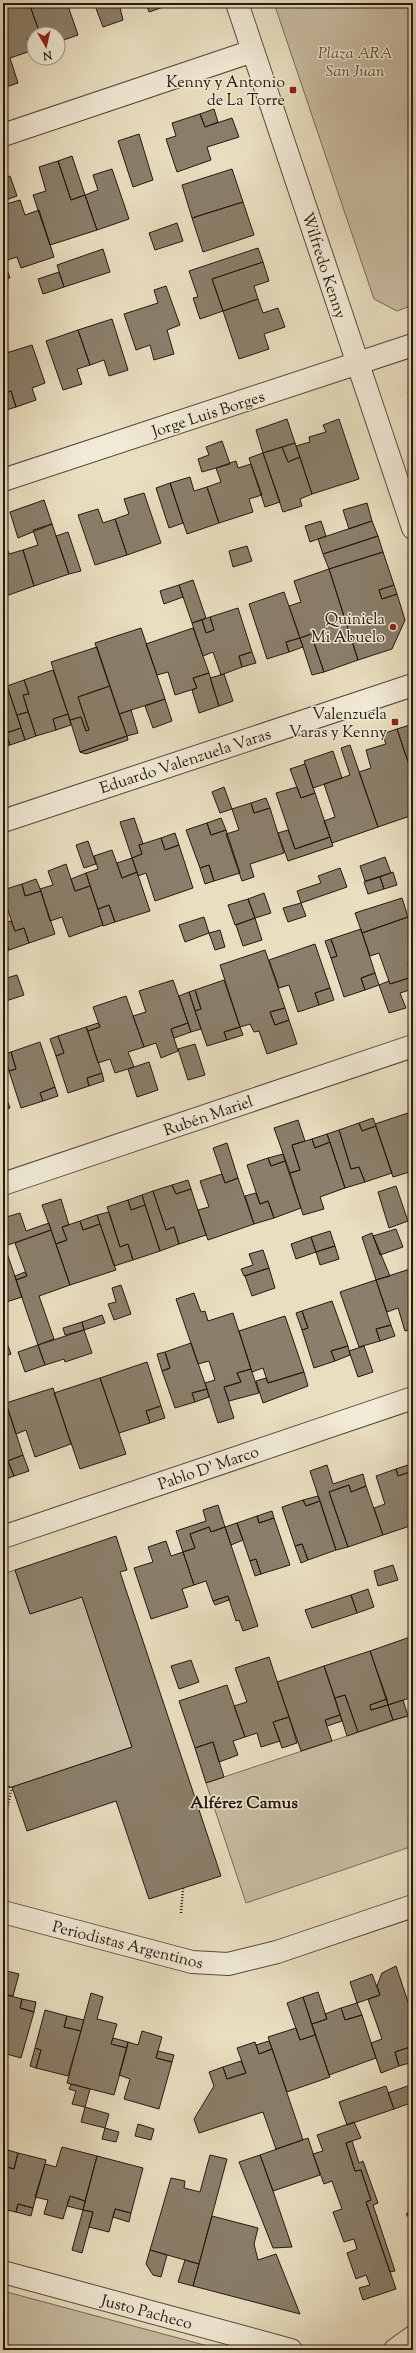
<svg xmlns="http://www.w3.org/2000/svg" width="416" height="2353" font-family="'Sorts Mill Goudy',serif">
  <rect width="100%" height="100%" fill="#e9dec0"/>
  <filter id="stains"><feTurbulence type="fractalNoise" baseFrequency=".005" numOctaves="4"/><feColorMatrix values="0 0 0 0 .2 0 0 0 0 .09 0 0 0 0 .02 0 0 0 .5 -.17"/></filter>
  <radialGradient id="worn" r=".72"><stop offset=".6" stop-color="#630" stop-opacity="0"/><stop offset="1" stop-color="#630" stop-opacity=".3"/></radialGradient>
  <path fill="#c8bca2" stroke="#766a58" d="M274 3H413V305L397 311 374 299Z
    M15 1570 30 1614 82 1597 132 1747 12 1787H3V1574Z
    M413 1714V1846L246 1903 206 1783Z
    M3 2291 223 2350H3Z"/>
  <path fill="#8a7f6b" stroke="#24180f" d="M9 3H29L40 34H34V37L27 39 31 51 10 58 18 83 6 87 3 79V5Z
    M29 3H67L78 35 58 42V34H54L52 31 40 34Z
    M94 3H133V4L120 8 123 20 103 27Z
    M146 3H175L149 12Z
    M214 109 218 122 205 127 200 114Z
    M200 114 205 127 232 118 239 137 207 147 211 160 177 172 166 139 176 136 172 123Z
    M139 134 153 180 133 187 118 141Z
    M72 156 85 195 71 200 58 161Z
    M58 161 71 200 85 195 97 230 50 245 33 195 46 191 39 167Z
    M112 169 129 219 97 230 85 195 98 190 93 175Z
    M232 169 243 202 192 218 182 185Z
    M10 176 17 196 3 201V179Z
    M20 200 25 215 39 210 54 257 21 268 17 257 4 261 3 258V205Z
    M243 202 254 235 203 252 192 218Z
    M177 223 183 241 155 250 149 233Z
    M258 248 263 262 212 279 223 311 200 319 193 298 198 297 189 271Z
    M103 249 110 272 64 287 57 265Z
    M3 258 10 278 3 280Z
    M263 262 269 281 254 286 258 299 223 311 212 279Z
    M59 272 64 287 43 294 38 279Z
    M166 286 180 325 167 330 174 354 154 360 150 345 136 350 124 314 158 303 154 290Z
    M258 299 263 313 278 308 285 327 264 334 269 349 239 359 223 311Z
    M112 319 128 370 109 376 104 360 90 365 78 330Z
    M78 330 90 365 77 369 82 384 63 390 46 341Z
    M32 345 45 383 32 388 36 400 16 407 11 391 3 394V354Z
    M413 383V407L408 392Z
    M11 391 16 407 3 411V394Z
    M287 419 295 443 263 453 256 430Z
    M339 419 359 479 312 494 296 446 310 442 309 437 326 432 323 425Z
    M222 441 230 464 202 472 198 459 209 455 206 447Z
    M295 443 300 457 288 462 282 447Z
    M282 447 288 462 300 457 312 494 300 499 302 506 283 512 263 453Z
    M263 453 280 502 265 507 249 458Z
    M236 461 238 468 251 464 262 495 249 499 253 512 219 523 207 487 221 482 216 468Z
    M190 477 194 491 207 487 219 523 187 534 170 483Z
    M170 483 183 523 169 528 156 488Z
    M144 493 161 543 127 555 115 519 129 514 124 499Z
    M44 500 52 524 18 538 10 512Z
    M367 503 372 521 349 529 343 510Z
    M98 509 103 523 115 519 127 555 95 565 78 515Z
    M321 521 326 536 310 542 305 526Z
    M372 521 378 536 323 554 318 539Z
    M52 524 69 574 34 586 23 550 38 545 33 530Z
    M68 532 81 571 69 574 56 536Z
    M378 536 383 552 329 569 323 554Z
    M4 539 9 554 23 550 34 586 3 597Z
    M247 546 252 561 233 567 229 551Z
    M383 552 394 585 379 590 382 599 397 594 405 620 392 649 358 660 329 569Z
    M329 569 358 660 324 672 311 634 300 638 289 606 301 602 294 581Z
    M193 580 206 618 192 623 179 585Z
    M179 585 183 597 164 604 160 591Z
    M394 585 397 594 382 599 379 590Z
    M284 592 300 638 286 642 289 652 267 659 249 604Z
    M238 608 252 652 239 656 242 667 221 675 213 652 203 656 192 623 202 620 206 633 214 630 210 617Z
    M210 617 214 630 206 633 202 620Z
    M141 628 165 699 119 714 95 643Z
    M193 628 209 673 193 678 197 688 175 695 168 672 157 675 146 644Z
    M311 634 324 672 312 675 300 638Z
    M300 638 303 647 289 652 286 642Z
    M97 647 110 686 78 697 89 730 86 731 81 717 70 720 51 662Z
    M252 652 256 663 242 667 239 656Z
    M53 670 68 714 53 719 56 730 36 736 23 695 29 694 24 680Z
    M209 673 219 706 199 713 192 690 197 688 193 678Z
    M224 674 233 701 219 706 210 678Z
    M24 680 29 694 23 695 28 712 17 715 7 686Z
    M7 686 21 728 6 733 10 745 3 747V687Z
    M110 686 127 736 80 752 70 720 81 717 86 731 89 730 78 697Z
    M165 699 172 721 153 728 145 706Z
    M131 710 138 733 127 736 119 714Z
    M28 712 36 736 25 740 17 715Z
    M68 714 71 725 56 730 53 719Z
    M413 724V777L397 729Z
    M21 728 25 740 10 745 6 733Z
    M397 729 413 777V815L378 827 359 772 371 768 366 750 386 744 382 734Z
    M127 736 128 740 86 754 80 752Z
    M350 745 378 827 332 843 324 821 335 817 324 784 350 775 341 748Z
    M333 751 342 778 313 788 304 761Z
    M305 764 315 793 301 798 290 769Z
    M224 787 232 809 220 813 212 792Z
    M297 787 301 798 315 793 330 837 295 849 276 793Z
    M266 798 270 808 254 813 251 803Z
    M251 803 254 813 270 808 284 853 250 864 254 877 242 881 226 834 239 830 232 809Z
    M134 818 143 844 139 845 142 854 132 858 120 822Z
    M221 818 226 830 211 835 207 823Z
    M207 823 211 835 226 830 240 873 214 881 209 865 200 868 186 830Z
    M288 830 295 849 330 837 333 846 288 861 278 833Z
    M175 833 179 845 165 850 161 838Z
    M161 838 165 850 179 845 193 888 155 901 146 873 138 876 132 858 142 854 139 845Z
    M88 841 96 864 84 868 76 845Z
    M112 850 122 878 137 872 150 911 115 922 109 905 98 909 86 873 98 869 94 856Z
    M385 857 391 873 365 881 360 866Z
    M132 858 137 872 122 878 117 863Z
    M66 864 75 891 90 886 103 925 69 937 62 917 50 921 40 889 53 885 48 871Z
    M209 865 214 881 205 884 200 868Z
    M340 868 347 887 301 903 297 891 321 883 318 876Z
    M393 872 397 885 384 889 380 877Z
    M86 873 90 886 75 891 71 879Z
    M380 877 384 889 368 894 364 882Z
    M36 879 41 891 25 896 22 884Z
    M22 884 25 896 41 891 55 934 29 943 24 928 15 931 3 896V890Z
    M264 893 271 913 255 918 248 899Z
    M402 898 408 917 362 933 355 913Z
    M248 899 255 918 235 925 228 905Z
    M301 903 306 916 288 922 283 908Z
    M109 905 115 922 103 926 98 909Z
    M204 917 209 933 185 942 179 925Z
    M408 917 413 932V962L408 964 412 977 390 984 379 953 370 956 362 933Z
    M255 918 262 940 243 946 236 925Z
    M11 921 15 931 24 928 29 943 9 950 3 933V923Z
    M361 929 375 973 361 978 365 990 344 997 331 958 337 956 331 939Z
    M220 930 225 947 215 950 209 933Z
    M3 933 9 950 3 952Z
    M331 939 337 956 331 958 325 941Z
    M315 944 330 988 315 993 319 1005 298 1012 289 985 279 988 269 960Z
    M265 950 285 1008 270 1012 275 1025 289 1020 297 1044 267 1054 259 1031 254 1032 250 1024 240 1027 220 965Z
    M413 962V989L400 993 406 1008 389 1013 379 985 389 981 390 984 412 977 408 964Z
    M375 973 379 985 365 990 361 978Z
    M17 975 24 995 3 1002V979Z
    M173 980 188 1023 171 1029 178 1051 161 1058 156 1043 144 1047 133 1016 146 1012 139 991Z
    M224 980 240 1027 224 1032 227 1040 207 1046 195 1011 201 1009 195 990Z
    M330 988 334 1000 319 1005 315 993Z
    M195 990 201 1009 195 1011 189 992Z
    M189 992 201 1029 191 1032 179 996Z
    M126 996 144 1047 128 1052 134 1067 115 1073 110 1059 98 1063 88 1031 100 1027 93 1007Z
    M285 1008 289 1020 275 1025 270 1012Z
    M98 1023 100 1027 88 1031 86 1027Z
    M188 1023 191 1032 174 1038 171 1029Z
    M86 1027 102 1073 87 1078 89 1086 68 1093 56 1056 64 1053 58 1036Z
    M240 1027 243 1035 227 1040 224 1032Z
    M58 1036 64 1053 56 1056 50 1039Z
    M40 1042 55 1087 40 1093 43 1101 21 1108 9 1071 16 1069 11 1052Z
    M195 1044 205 1075 188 1080 178 1049Z
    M11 1052 16 1069 9 1071 4 1054Z
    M149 1062 158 1090 137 1097 128 1069Z
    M102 1073 104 1081 89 1086 87 1078Z
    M55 1087 58 1096 43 1101 40 1093Z
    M7 1100 10 1108 3 1110V1101Z
    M408 1113 410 1120 413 1119V1171L393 1177 375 1124Z
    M373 1118 376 1126 362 1131 359 1123Z
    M298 1120 305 1141 292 1145 300 1170 290 1173 274 1128Z
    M359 1123 362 1131 376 1126 392 1173 365 1182 359 1167 351 1169 339 1130Z
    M339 1130 351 1169 359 1167 365 1182 345 1188 327 1134Z
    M327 1134 330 1142 315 1148 312 1139Z
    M312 1139 315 1148 330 1142 345 1188 320 1197 324 1209 303 1215 290 1173 300 1170 292 1145Z
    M227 1143 238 1178 225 1183 213 1148Z
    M283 1154 285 1161 271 1166 268 1158Z
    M268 1158 271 1166 285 1161 301 1208 274 1218 268 1201 260 1204 247 1165Z
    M222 1174 225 1183 238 1178 254 1224 208 1240 198 1210 209 1207 200 1181Z
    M188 1180 191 1189 176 1194 172 1185Z
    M172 1185 176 1194 191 1189 206 1235 179 1244 174 1227 166 1230 153 1191Z
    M396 1186 408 1221 389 1228 378 1192Z
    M153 1191 166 1230 174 1227 179 1244 160 1251 142 1195Z
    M256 1193 260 1204 268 1201 274 1218 254 1224 245 1196Z
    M142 1195 145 1205 131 1210 128 1200Z
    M61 1199 69 1225 62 1227 67 1240 56 1244 42 1205Z
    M128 1200 131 1210 145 1205 160 1251 133 1260 128 1244 120 1247 107 1207Z
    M109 1212 120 1247 128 1244 133 1260 114 1266 97 1215Z
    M20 1213 26 1231 49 1223 51 1230 5 1246 3 1218Z
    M97 1215 100 1224 83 1230 80 1221Z
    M80 1221 83 1230 100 1224 116 1270 70 1285 56 1244 67 1240 62 1227Z
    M396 1229 403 1247 380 1255 373 1236Z
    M51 1230 70 1285 39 1296 54 1339 38 1345 16 1280 27 1276 15 1243Z
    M330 1231 335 1246 316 1252 311 1237Z
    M372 1233 390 1276 376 1280 362 1237Z
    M311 1237 316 1252 296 1259 291 1244Z
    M335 1246 339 1259 320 1265 316 1252Z
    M263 1250 269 1268 244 1276 241 1269 253 1265 249 1254Z
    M7 1253 22 1297 3 1303V1255Z
    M269 1268 275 1288 252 1296 245 1276Z
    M413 1268V1329L405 1331 398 1308 387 1312 376 1280Z
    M25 1272 27 1276 16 1280 15 1276Z
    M376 1280 391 1325 376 1329 380 1341 359 1347 340 1292Z
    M121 1285 131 1314 114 1320 108 1304 116 1302 112 1288Z
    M194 1293 201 1312 205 1311 208 1321 233 1313 251 1369 237 1373 241 1382 224 1387 234 1418 218 1423 205 1383 215 1380 209 1361 198 1364 176 1299Z
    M332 1301 348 1346 331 1351 335 1361 314 1368 302 1330 308 1328 302 1311Z
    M302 1311 308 1328 302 1330 296 1313Z
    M102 1315 105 1323 84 1330 82 1322Z
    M285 1316 304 1372 268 1383 263 1368 252 1372 239 1331Z
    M82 1322 84 1330 65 1335 63 1328Z
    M391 1325 395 1336 380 1341 376 1329Z
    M84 1330 92 1353 65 1362 64 1359 45 1365 38 1345Z
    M5 1338 11 1354 3 1357V1339Z
    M191 1343 207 1389 192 1393 195 1402 175 1408 162 1371 170 1368 165 1352Z
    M38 1345 45 1365 25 1372 18 1352Z
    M348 1346 350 1355 335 1361 331 1351Z
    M364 1346 373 1372 358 1377 349 1351Z
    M165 1352 170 1368 162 1371 157 1354Z
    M147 1362 161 1406 146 1411 150 1423 119 1433 100 1378Z
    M251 1369 259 1393 229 1401 224 1387 241 1382 237 1373Z
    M304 1372 308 1386 263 1403 256 1381 266 1378 268 1383Z
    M100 1378 126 1454 80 1469 54 1393Z
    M53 1388 71 1444 35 1457 26 1430 16 1434 6 1403Z
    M207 1389 209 1397 195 1402 192 1393Z
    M3 1394 23 1455 8 1461 14 1476 3 1480Z
    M161 1406 165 1418 150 1423 146 1411Z
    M23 1455 29 1471 14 1476 8 1461Z
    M411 1464 413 1471 398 1476 396 1469Z
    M327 1465 333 1484 363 1474 366 1486 351 1492 349 1485 329 1492 348 1547 336 1550 310 1471Z
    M396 1469 398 1476 413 1471V1525L383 1535 374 1508 385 1504 376 1476Z
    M349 1485 351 1492 366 1486 383 1535 348 1547 329 1492Z
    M318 1496 320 1501 306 1506 303 1500Z
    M303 1500 306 1506 320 1501 336 1550 308 1560 302 1544 295 1546 282 1507Z
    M218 1505 225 1527 211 1532 209 1527 190 1534 195 1548 183 1552 176 1531 206 1521 203 1510Z
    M272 1511 274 1518 259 1523 257 1516Z
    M257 1516 259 1523 274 1518 290 1565 261 1574 256 1559 250 1561 237 1523Z
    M237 1523 243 1540 231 1545 225 1527Z
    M209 1527 211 1532 225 1527 258 1626 243 1631 239 1620 236 1621 228 1596 213 1601 206 1581 194 1585 183 1552 195 1548 190 1534Z
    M116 1536 127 1570 120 1572 221 1876 149 1899 116 1801 27 1831 12 1787 132 1747 82 1597 30 1614 15 1570Z
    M166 1541 171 1556 183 1552 194 1585 182 1589 188 1607 151 1619 134 1568 153 1562 148 1547Z
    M302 1544 308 1560 301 1563 295 1546Z
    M256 1559 261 1574 255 1576 250 1561Z
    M393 1565 398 1580 378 1586 374 1571Z
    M368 1589 374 1607 357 1613 351 1595Z
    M351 1595 357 1613 312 1628 305 1610Z
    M228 1596 229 1600 215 1605 213 1601Z
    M413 1636V1697L388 1705 370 1651Z
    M370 1651 387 1699 370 1705 371 1710 388 1705 393 1720 358 1732 345 1695 335 1698 324 1666Z
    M269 1657 289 1717 273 1722 280 1741 261 1747 257 1733 245 1737 234 1706 247 1702 235 1668Z
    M191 1660 199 1682 179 1689 171 1666Z
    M324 1666 340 1715 325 1720 332 1741 301 1751 277 1682Z
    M227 1685 245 1737 233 1741 238 1755 219 1762 213 1742 195 1748 179 1701Z
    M345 1695 358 1732 347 1736 335 1698Z
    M387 1699 388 1705 371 1710 370 1705Z
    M403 1700 408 1716 393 1720 388 1705Z
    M340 1715 342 1721 327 1726 325 1720Z
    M289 1717 297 1743 282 1748 273 1722Z
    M213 1742 224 1777 206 1783 195 1748Z
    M396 1966 413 2017V2046L395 2052 399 2066 381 2073 371 2043 382 2039 368 1999 380 1995 377 1986 382 1973Z
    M3 1970 19 1974 13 1996 3 1994Z
    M372 1974 380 1995 357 2003 350 1982Z
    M318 1992 327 2019 312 2024 303 1997Z
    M91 1993 103 1997 97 2019 117 2024 111 2044 127 2048 114 2095 67 2083Z
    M3 1994 22 1999 20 2008 34 2012 21 2058 3 2053Z
    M303 1997 315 2035 300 2040 287 2003Z
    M22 1999 36 2002 34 2012 20 2008Z
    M357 2003 362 2015 345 2020 341 2008Z
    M341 2008 345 2020 362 2015 376 2058 329 2075 312 2024 327 2019 325 2014Z
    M45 2010 67 2016 64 2027 81 2031 68 2076 36 2068 41 2050 35 2048Z
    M67 2016 84 2020 81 2031 64 2027Z
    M296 2028 300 2040 315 2035 330 2077 287 2092 268 2037Z
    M142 2031 162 2037 156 2058 172 2062 159 2109 124 2099 130 2079 119 2075 128 2042 138 2045Z
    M113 2038 128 2042 127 2048 111 2044Z
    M269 2041 272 2049 259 2054 256 2045Z
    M255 2042 259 2054 272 2049 303 2140 276 2149 263 2112 199 2133 194 2119 214 2086 209 2072 223 2067 227 2079 246 2073 237 2048Z
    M413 2046V2062L399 2066 395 2052Z
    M35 2048 41 2050 36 2068 30 2066Z
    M158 2051 174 2055 172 2062 156 2058Z
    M241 2061 246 2073 227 2079 223 2067Z
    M71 2084 90 2089 85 2107 72 2104 76 2091 69 2089Z
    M413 2084V2102L394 2109 388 2093Z
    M386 2086 394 2109 347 2125 339 2102Z
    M85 2107 109 2114 105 2128 81 2122Z
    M354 2122 361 2138 346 2143 355 2171 361 2170 371 2200 366 2202 396 2289 363 2300 359 2288 370 2285 366 2275 356 2279 347 2253 357 2249 354 2239 344 2242 333 2212 342 2209 332 2181 324 2184 313 2154 323 2151 317 2135Z
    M138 2124 154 2129 151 2140 135 2136Z
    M105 2128 119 2132 116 2142 102 2139Z
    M308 2138 320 2175 273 2191 260 2155Z
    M352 2141 359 2163 363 2161 378 2203 373 2205 395 2271 390 2272 366 2202 371 2200 361 2170 355 2171 346 2143Z
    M62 2147 97 2156 85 2201 70 2196 63 2219 44 2214 48 2200 35 2197 45 2164 56 2167Z
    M8 2150 18 2153 14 2169 4 2166Z
    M18 2153 46 2160 33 2208 18 2204 16 2212 3 2209V2169L4 2166 14 2169Z
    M210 2155 227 2159 199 2264 150 2250 171 2178 185 2181 184 2188 200 2192Z
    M260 2155 273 2191 292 2247 273 2248 239 2162Z
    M97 2156 143 2168 131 2213 115 2209 109 2232 89 2227 93 2212 83 2210Z
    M70 2196 85 2201 83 2210 67 2206Z
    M18 2204 33 2208 31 2216 16 2212Z
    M115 2209 131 2213 129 2222 113 2217Z
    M413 2209V2223L406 2214Z
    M83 2210 93 2212 82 2253 72 2250Z
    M212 2216 258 2228 254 2244 258 2260 276 2254 300 2314 193 2286Z
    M150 2250 167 2255 161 2277 153 2275 146 2264Z
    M185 2260 199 2264 193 2286 178 2282Z"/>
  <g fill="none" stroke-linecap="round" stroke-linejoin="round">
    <defs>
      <path id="minor" d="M237 3 413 528
        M3 135 253 51
        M3 480 413 345
        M3 821 413 685
        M3 1184 413 1046
        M3 1537 413 1398
        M3 1912 192 1962 228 1964 277 1952 413 1906
        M3 2272 291 2350
        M395 2350 413 2337"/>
    </defs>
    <use href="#minor" stroke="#554a3b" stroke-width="24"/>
    <path stroke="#24180f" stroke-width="2.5" stroke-dasharray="1 2" stroke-linecap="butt" d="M3 1787H12L3 1827
      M181 1913 183 1888"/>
    <use href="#minor" stroke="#f1ead6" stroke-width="22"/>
  </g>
  <g fill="#8f2418" stroke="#f1ead6" stroke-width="1.5">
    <rect x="289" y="86" width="8" height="8" rx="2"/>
    <circle cx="393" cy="627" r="4"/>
    <rect x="391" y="718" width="8" height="8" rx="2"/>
  </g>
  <g text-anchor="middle" stroke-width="3" stroke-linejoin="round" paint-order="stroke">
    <g font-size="16" font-style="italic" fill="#55493b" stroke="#f1ead6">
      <text x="355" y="58">Plaza ARA<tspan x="355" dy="18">San Juan</tspan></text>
    </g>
    <g font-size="16" fill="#24180f" stroke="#f1ead6" text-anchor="end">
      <text x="285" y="87">Kenny y Antonio<tspan x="285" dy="18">de La Torre</tspan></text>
      <text x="385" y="624">Quiniela<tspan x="385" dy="18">Mi Abuelo</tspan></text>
      <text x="387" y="719">Valenzuela<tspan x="387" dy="18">Varas y Kenny</tspan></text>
    </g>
    <g font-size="16" fill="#24180f" stroke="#f1ead6">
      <text transform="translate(325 265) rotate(72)" y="6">Wilfredo Kenny</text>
      <text transform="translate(208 413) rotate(-18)" y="6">Jorge Luis Borges</text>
      <text transform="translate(185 760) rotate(-18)" y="6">Eduardo Valenzuela Varas</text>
      <text transform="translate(208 1115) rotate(-19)" y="6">Rubén Mariel</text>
      <text transform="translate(208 1467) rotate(-19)" y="6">Pablo D' Marco</text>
      <text transform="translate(128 1944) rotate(14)" y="6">Periodistas Argentinos</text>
      <text transform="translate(147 2311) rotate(15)" y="6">Justo Pacheco</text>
    </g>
    <g font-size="17" font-weight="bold" fill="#24180f" stroke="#f1ead6">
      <text x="244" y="1808">Alférez Camus</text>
    </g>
  </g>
  <rect width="416" height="2353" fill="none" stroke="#e9dec0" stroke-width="16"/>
  <rect x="4" y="4" width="408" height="2345" fill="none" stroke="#24180f" stroke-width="2"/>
  <rect x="8" y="8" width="400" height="2337" fill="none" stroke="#24180f"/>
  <g transform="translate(46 46) rotate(171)"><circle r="19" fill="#f1ead6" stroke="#9f9686"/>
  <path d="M0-3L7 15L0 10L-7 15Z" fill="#8f2418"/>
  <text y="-6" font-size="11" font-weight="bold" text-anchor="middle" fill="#24180f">N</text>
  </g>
  <rect width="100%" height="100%" filter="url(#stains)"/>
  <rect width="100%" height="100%" fill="url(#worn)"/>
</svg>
